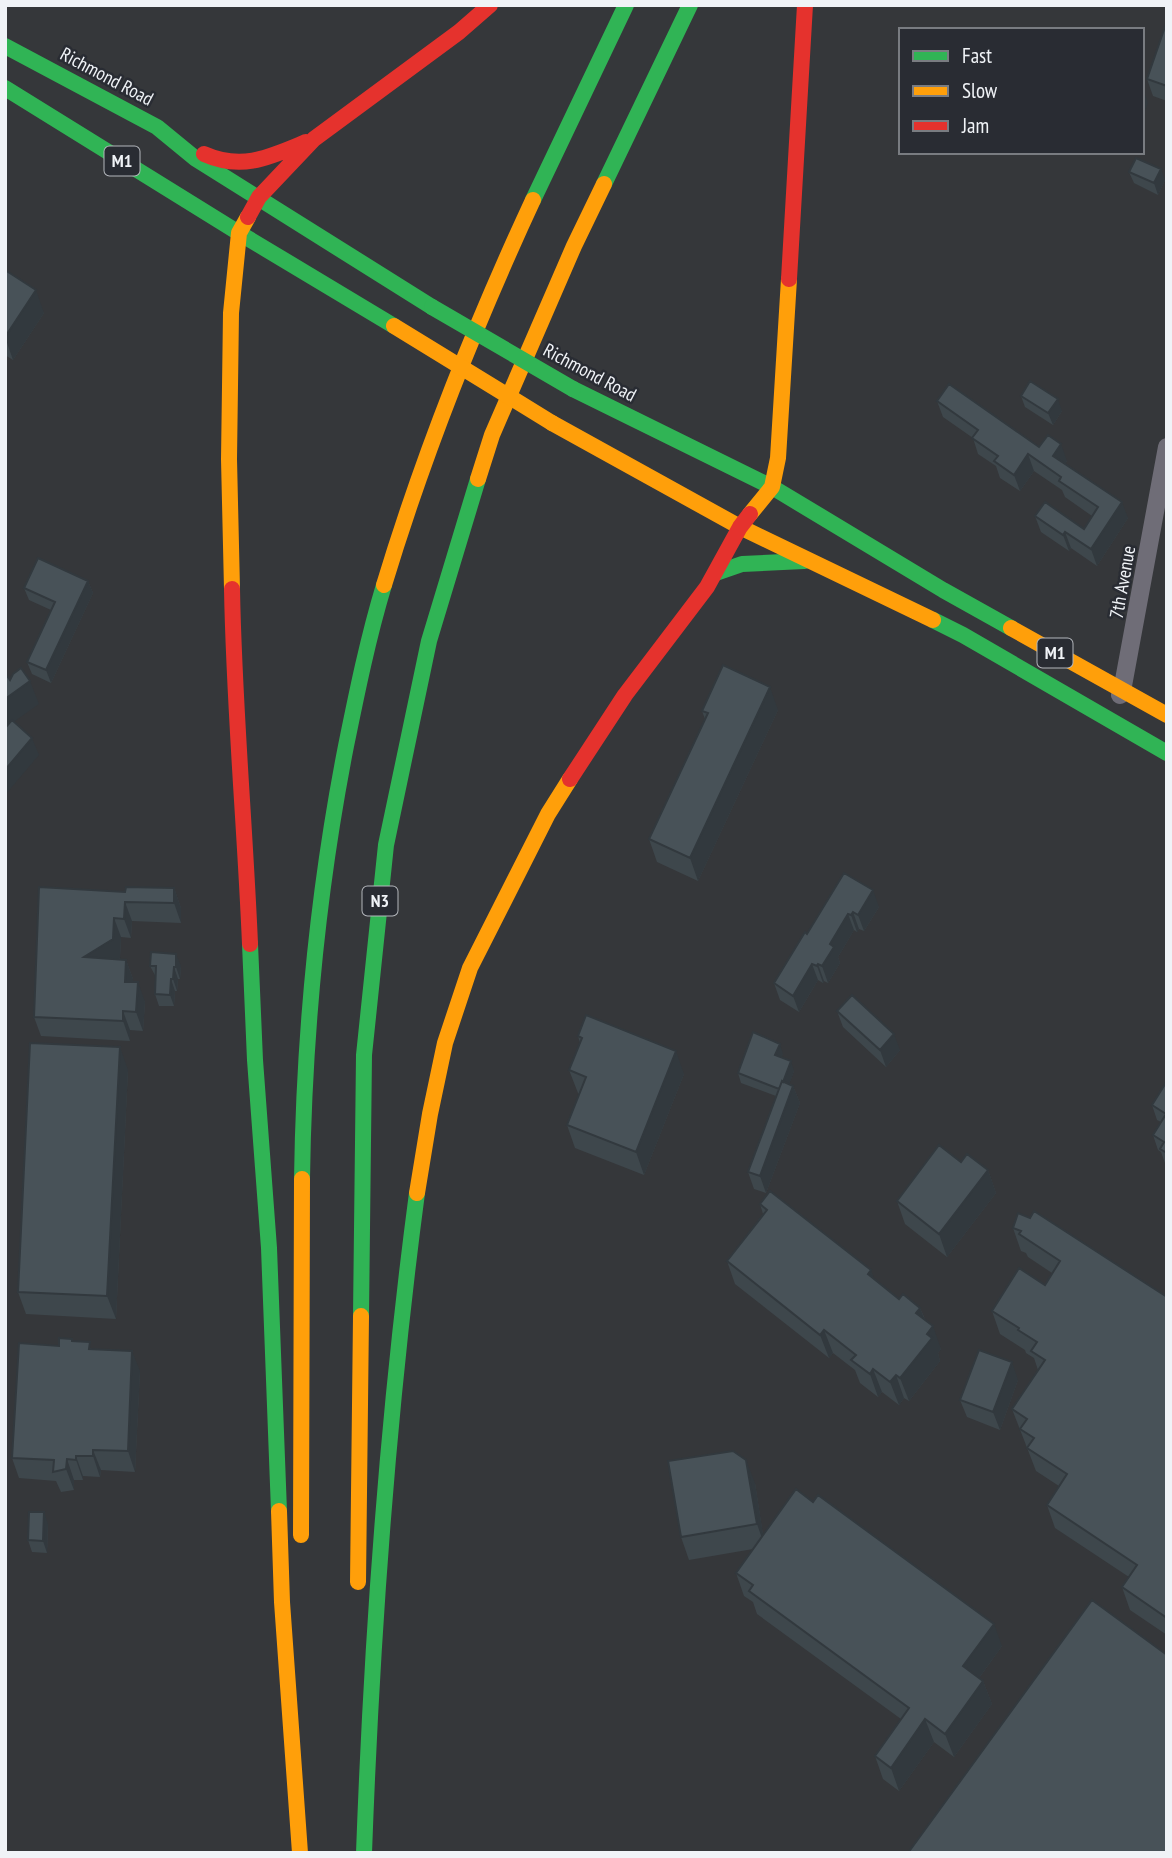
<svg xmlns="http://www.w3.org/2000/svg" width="1172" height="1858" font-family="'PT Sans Narrow',sans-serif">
  <rect width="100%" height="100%" fill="#35373a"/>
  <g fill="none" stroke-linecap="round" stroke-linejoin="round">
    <path stroke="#6f6d77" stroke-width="18" d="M1120 695 1122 691 1167 447"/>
    <path stroke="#30b455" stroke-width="16" d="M5 46 157 127 196 159 432 307
      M5 88 239 233 394 326
      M604 184 690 5
      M533 200 626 5
      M573 389 772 487 943 590 1011 628
      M716 573 742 564 804 561
      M933 620 963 635 1167 753
      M250 944 255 1060 269 1248 279 1511
      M302 1179C304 1033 318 889 346 746 357 692 368 638 384 585
      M361 1316 364 1055 386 845 429 641 478 479
      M364 1853C372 1632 388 1412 417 1193"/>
    <path stroke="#ff9f0a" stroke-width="16" d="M552 423 740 527 933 620
      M478 479 492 435 574 246 604 184
      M750 514 772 487 778 458 789 279
      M384 585C424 453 475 325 533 200
      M232 589 229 459 231 313 239 233 248 217
      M1011 628 1167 715
      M417 1193 430 1114 445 1043 470 968 548 814 570 779
      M279 1511 282 1602 300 1853
      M301 1535 302 1179
      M358 1582 361 1316"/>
    <path stroke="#e5322d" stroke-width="16" d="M204 154C242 171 270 157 306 142
      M248 217 259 197 314 139 459 32 490 5
      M789 279 805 5
      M232 589C234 707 245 825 250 944
      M570 779 625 695 707 587 740 527 750 514"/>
    <path stroke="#30b455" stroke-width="16" d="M432 307 573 389"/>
    <path stroke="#ff9f0a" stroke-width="16" d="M394 326 552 423"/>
  </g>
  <path fill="#3e474c" d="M1167 21V101L1153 96 1147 79Z
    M1129 172 1165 180 1158 195 1134 183Z
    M5 270 44 313 13 360 5 355Z
    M1021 396 1062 411 1053 425 1025 407Z
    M937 401 1039 447 1067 461 1065 464 1128 518 1097 566 1071 548 1069 551 1041 532 1035 516 1084 529 1092 516 1065 497 1062 490 1034 471 1020 491 1000 478 996 466 978 454 973 438 943 417Z
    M88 581 93 593 51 683 32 674 27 662 51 610 29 600 24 588Z
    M778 710 698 881 657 862 649 839 705 719 702 711Z
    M844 873 879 907 864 931 859 929 857 932 854 930 838 957 840 963 828 983 824 981 823 983 818 980 799 1012 780 1000 774 983 807 934Z
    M174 888 181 908V923L132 921 131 938 121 937 120 958 119 959 126 960 133 979V982L145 1002 143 1031 130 1030V1041L41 1036 34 1017 125 892Z
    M150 966H181L180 979H178L177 991H175L174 1006H159L155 994 156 977Z
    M837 1011 900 1050 886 1067 843 1027Z
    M578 1036 684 1074 644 1175 575 1148 567 1125 579 1094 578 1093 569 1070 580 1043Z
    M783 1054 781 1057 794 1071 789 1084 793 1086 800 1103 766 1193 754 1189 748 1172 776 1096 741 1083 738 1073Z
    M128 1070 116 1319 26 1314 18 1292Z
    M1167 1081V1165L1165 1163 1161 1152 1158 1150 1153 1135 1161 1122 1157 1120 1152 1105Z
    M961 1162 988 1170 996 1193 947 1257 905 1224 897 1201Z
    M760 1204 874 1279 899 1299 920 1308 925 1319 941 1349 938 1353 940 1361 909 1401 904 1398 899 1405 882 1392 878 1397 860 1383 855 1370 833 1353 829 1358 735 1284 727 1261 763 1214Z
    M1018 1213 1167 1297V1635L1130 1610 1122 1587 1129 1577 1055 1528 1047 1505 1059 1486 1036 1471 1012 1409 1038 1370 1034 1358 1026 1353 1025 1350 1000 1334 992 1311 1045 1285 1052 1273 1028 1257 1026 1253 1021 1251 1013 1228Z
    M72 1339 73 1342 92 1349 140 1371 135 1472 101 1470 100 1477 83 1476V1480H74V1490L61 1492 56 1481 19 1478 12 1458 59 1346Z
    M1018 1380 1000 1430 967 1417 960 1400Z
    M755 1483 763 1535 1002 1646 979 1678 983 1681 992 1704 954 1757 934 1742 899 1791 883 1779 875 1756 901 1719 757 1614 753 1602 744 1596 736 1573 753 1549 689 1560 681 1537Z
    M48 1524 47 1553 32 1552 28 1540Z"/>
  <path fill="#32393e" d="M1142 86 1148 103 1142 119Z
    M1161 169 1165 180 1158 195 1154 183Z
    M36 290 44 313 13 360 5 337Z
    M1058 399 1062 411 1053 425 1048 413Z
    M1061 444 1067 461 1059 472 1053 456Z
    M1028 454 1034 471 1020 491 1014 475Z
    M1122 502 1128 518 1097 566 1091 549Z
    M1065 532 1071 548 1069 551 1063 535Z
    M88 581 93 593 51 683 46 670Z
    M30 681 39 704 5 728V699Z
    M770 687 778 710 698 881 690 858Z
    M32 738 39 755 5 795V770Z
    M174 888 181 908V923L174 903Z
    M873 890 879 907 864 931 858 915Z
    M125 902 132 921 131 938 124 919Z
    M853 912 859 929 857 932 851 915Z
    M848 914 854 930 838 957 840 963 828 983 822 966 830 944Z
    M114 918 121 937 120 958 91 976 84 957Z
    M176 954 181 966 180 979 176 967Z
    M126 960 133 979 132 1001 125 982Z
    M812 964 818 980 799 1012 793 996Z
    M818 964 824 981 823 983 817 966Z
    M174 967 178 979 177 991 173 979Z
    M171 979 175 991 174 1006 170 995Z
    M138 982 145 1002 143 1031 136 1012Z
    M123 1011 130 1030V1041L123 1021Z
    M894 1034 900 1050 886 1067 880 1050Z
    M780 1044 783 1054 778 1064 775 1055Z
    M120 1047 128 1070 116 1319 107 1296Z
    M676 1051 684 1074 644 1175 636 1152Z
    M791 1061 794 1071 784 1099 780 1089Z
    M793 1086 800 1103 766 1193 760 1176Z
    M988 1170 996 1193 947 1257 939 1234Z
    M871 1270 879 1293 868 1274Z
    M920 1308 929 1330 916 1313Z
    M933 1326 941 1349 938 1353 940 1361 909 1401 900 1378 927 1334Z
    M824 1330 833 1353 829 1358 820 1335Z
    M132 1351 140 1371 135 1472 128 1451Z
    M1012 1362 1018 1380 1000 1430 993 1412Z
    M873 1369 882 1392 878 1397 870 1374Z
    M896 1375 904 1398 899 1405 890 1382Z
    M93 1450 101 1470 100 1477 93 1456Z
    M76 1456 83 1476V1480L76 1460Z
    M67 1459 74 1480V1490L66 1469Z
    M746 1460 755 1483 765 1547 757 1524Z
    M44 1512 48 1524 47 1553 43 1541Z
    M994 1624 1002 1646 971 1689 963 1666Z
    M983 1681 992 1704 954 1757 945 1734Z
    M925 1719 934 1742 899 1791 891 1768Z"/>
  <path fill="#485258" stroke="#32393e" stroke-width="2" d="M1167 21V86L1147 79Z
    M1136 158 1161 169 1154 183 1129 172Z
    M5 270 36 290 5 337Z
    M1030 381 1058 399 1048 413 1021 396Z
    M949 384 1039 447 1048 435 1061 444 1053 456 1122 502 1091 549 1065 532 1063 535 1035 516 1045 502 1084 529 1098 507 1059 481 1061 477 1028 454 1014 475 994 461 998 456 972 438 978 430 937 401Z
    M38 558 88 581 46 670 27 662 55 602 24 588Z
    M723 665 770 687 690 858 649 839 708 713 702 711Z
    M21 668 30 681 5 699V673L10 680 13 674Z
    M12 720 32 738 5 770V728Z
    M844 873 873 890 858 915 853 912 851 915 848 914 830 944 834 947 822 966 818 964 817 966 812 964 793 996 774 983 805 932 807 934Z
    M39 887 125 892 126 887 174 888V903L125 902 124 919 114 918 113 939 84 957 126 960 125 982H138L136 1012 123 1011V1021L34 1017Z
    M151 952 176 954V967H174L173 979H171L170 995 155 994 156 966H150Z
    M852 995 894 1034 880 1050 837 1011Z
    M586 1015 676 1051 636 1152 567 1125 586 1077 569 1070 582 1038 578 1036Z
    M753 1032 780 1044 775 1055 791 1061 783 1082 782 1081 779 1089 738 1073Z
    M30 1043 120 1047 107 1296 18 1292Z
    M782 1081 793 1086 760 1176 748 1172Z
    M1167 1081V1153L1160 1149 1164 1142 1153 1135 1166 1114 1152 1105Z
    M939 1145 961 1162 967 1154 988 1170 939 1234 897 1201Z
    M770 1191 871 1270 868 1274 899 1299 903 1294 920 1308 916 1313 933 1326 927 1334 932 1338 900 1378 896 1375 890 1382 873 1369 870 1374 851 1360 856 1355 824 1330 820 1335 727 1261 767 1210 760 1204Z
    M1034 1211 1167 1297V1618L1122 1587 1137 1565 1047 1505 1067 1474 1027 1448 1034 1438 1020 1429 1027 1419 1012 1409 1045 1360 1031 1351 1037 1342 1018 1330 1019 1328 992 1311 1019 1268 1045 1285 1060 1261 1019 1234 1021 1231 1013 1228 1018 1213 1030 1218Z
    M59 1338 72 1339V1341L90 1342 89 1349 132 1351 128 1451 93 1450V1456H76V1460L67 1459 66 1469 53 1472 54 1460 12 1458 19 1343 59 1346Z
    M979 1350 1012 1362 993 1412 960 1400Z
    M733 1451 746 1460 757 1524 681 1537 668 1461Z
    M796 1489 813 1502 818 1495 994 1624 963 1666 983 1681 945 1734 925 1719 891 1768 875 1756 909 1708 749 1591 753 1585 736 1573Z
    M29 1512H44L43 1541 28 1540Z
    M1092 1600 1167 1655V1853H908Z"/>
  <g text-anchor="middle" stroke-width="5" stroke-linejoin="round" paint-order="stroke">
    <g fill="#292c33" stroke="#b4b7bc" stroke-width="2">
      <rect x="104.5" y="146.5" width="35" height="29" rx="5"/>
      <rect x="1037.5" y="638.5" width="35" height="29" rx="5"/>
      <rect x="362.5" y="886.5" width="35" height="29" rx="5"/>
    </g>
    <g font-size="18" font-weight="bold" fill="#f0f3f7">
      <text x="122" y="167">M1</text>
      <text x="1055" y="659">M1</text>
      <text x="380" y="907">N3</text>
    </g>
    <g font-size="19" fill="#f0f3f7" stroke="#292c33">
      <text transform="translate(107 76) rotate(28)" y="7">Richmond Road</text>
      <text transform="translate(590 372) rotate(28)" y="7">Richmond Road</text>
      <text transform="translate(1122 582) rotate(-80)" y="7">7th Avenue</text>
    </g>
  </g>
  <rect width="1172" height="1858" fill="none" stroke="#f0f3f7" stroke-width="14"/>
  <rect x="899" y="28" width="245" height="126" fill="#292c33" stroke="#797c81" stroke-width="2"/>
  <rect x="913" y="51" width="35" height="10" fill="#30b455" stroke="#797c81" stroke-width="2"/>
  <text x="962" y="63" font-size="21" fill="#f0f3f7">Fast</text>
  <rect x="913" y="86" width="35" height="10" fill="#ff9f0a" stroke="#797c81" stroke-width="2"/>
  <text x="962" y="98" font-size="21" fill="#f0f3f7">Slow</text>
  <rect x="913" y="121" width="35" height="10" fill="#e5322d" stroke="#797c81" stroke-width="2"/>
  <text x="962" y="133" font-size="21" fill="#f0f3f7">Jam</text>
</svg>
